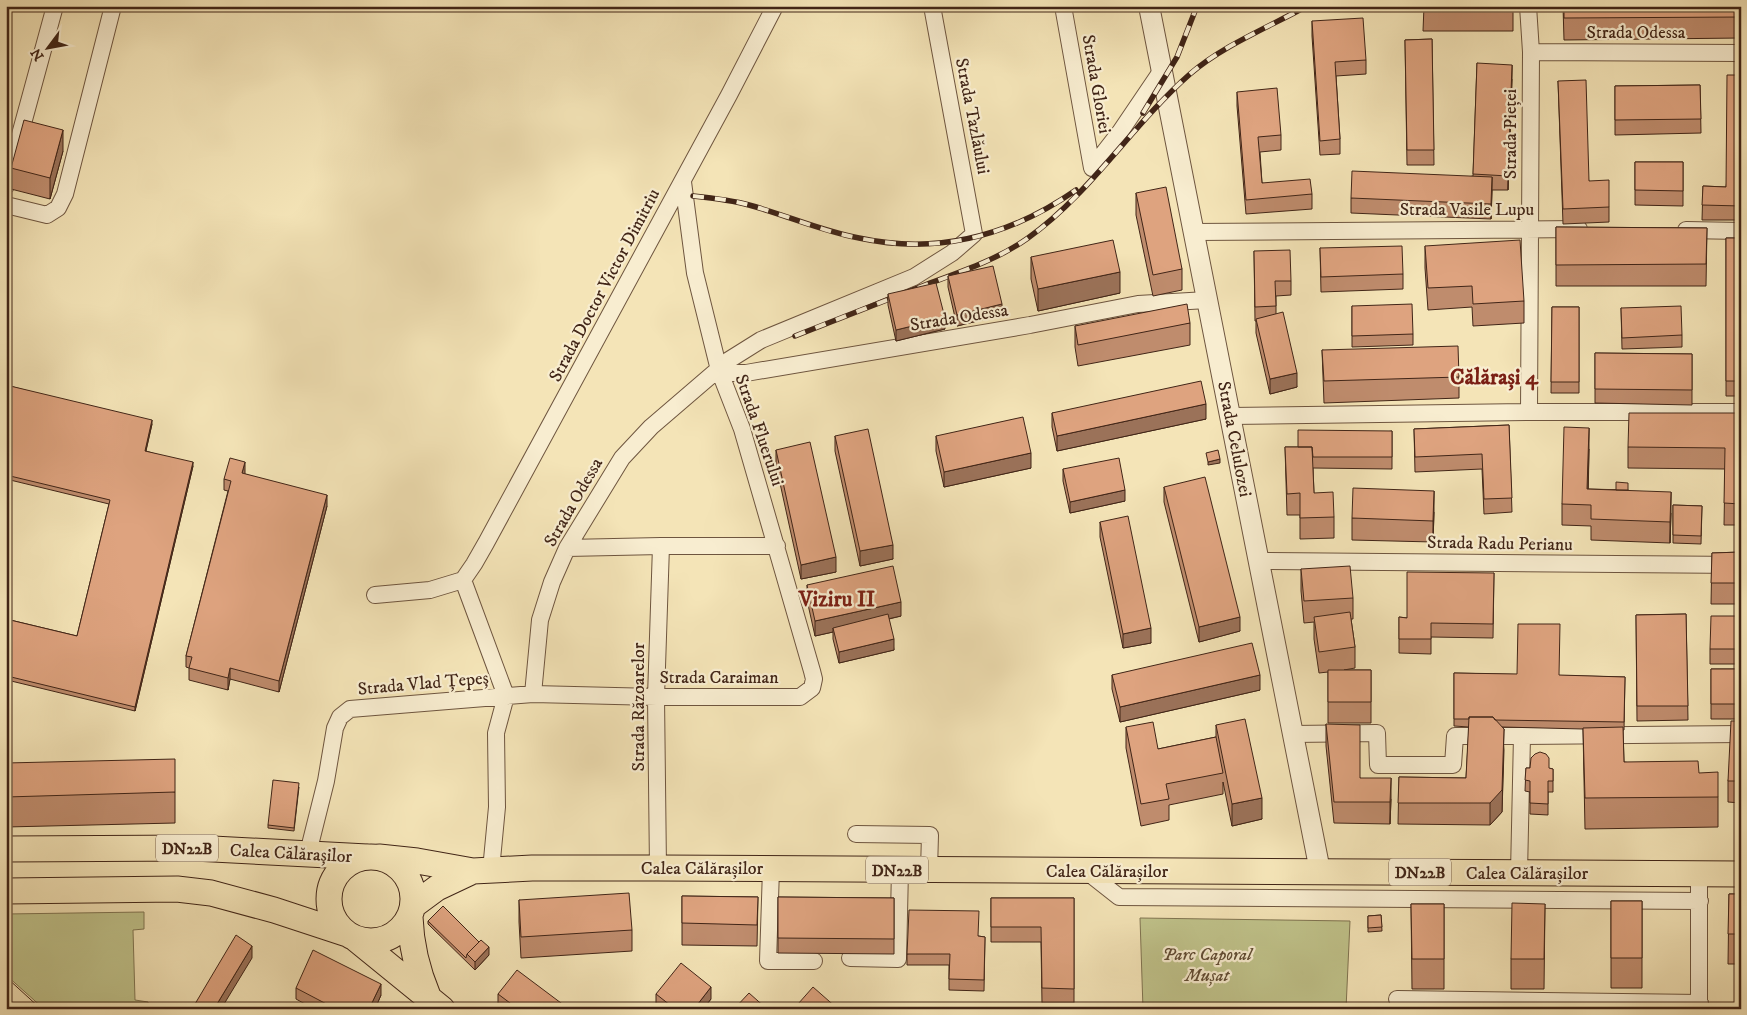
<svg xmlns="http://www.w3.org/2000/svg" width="1747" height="1015" font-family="'IM FELL DW Pica',serif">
  <rect width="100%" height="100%" fill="#f4e4b7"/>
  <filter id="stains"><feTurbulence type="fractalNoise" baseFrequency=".004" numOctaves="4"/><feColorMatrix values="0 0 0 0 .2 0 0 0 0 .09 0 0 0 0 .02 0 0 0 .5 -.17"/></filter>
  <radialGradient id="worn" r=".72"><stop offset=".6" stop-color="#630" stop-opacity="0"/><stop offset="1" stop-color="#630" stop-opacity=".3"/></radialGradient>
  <path fill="#c0c38b" stroke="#807451" d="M144 912V929L133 930 135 1000 148 1002 149 1009H44L6 975V914Z
    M1140 918 1350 921 1346 1009H1143Z"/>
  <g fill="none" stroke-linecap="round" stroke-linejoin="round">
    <defs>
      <path id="minor" d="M1063 6 1092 168
        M1528 6 1531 52 1529 412
        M1531 52 1741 53
        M1092 168 1120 132 1162 70
        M6 186 55 6
        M6 205 47 215 58 208 65 194 113 6
        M1686 230 1741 231
        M1194 232 1579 229
        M719 370 727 373H746L1030 325 1138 304 1207 300
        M1230 416 1529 412H1741
        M567 548 661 546H777
        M1259 561 1741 565
        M463 580 474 564 486 543 729 95 775 6
        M463 580 506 696 496 733 497 807 491 870
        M375 595 430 590 463 580
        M533 694 540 620 552 582 567 548 622 458 651 427 729 360 761 340 914 277 952 253 974 234 932 6
        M1293 734 1377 733 1378 765H1453L1455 736H1522L1519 873
        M1522 736 1741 734
        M856 834 930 835 929 870
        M308 853 326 781 335 728 340 717 350 709 533 694 656 697H800L812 688 814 679 812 671 742 429 719 370 695 273 683 182
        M658 868 656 697 661 546
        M771 869 768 961H814
        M1086 871 1119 897 1700 901
        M1699 874V1009
        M850 958 898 959 900 870
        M1397 999 1700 1003"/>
      <path id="tertiary" d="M1149 6 1320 871"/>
      <path id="primary" d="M6 849 194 848 367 857
        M329 899a42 42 0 1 1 84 0a42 42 0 1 1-84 0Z
        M379 857 417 861 473 871 532 868H658L1741 874
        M6 891 177 889 211 893 274 910 347 934
        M414 905 437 888 473 871
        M410 917C411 945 417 970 428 996
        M356 939 442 1009"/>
    </defs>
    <use href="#minor" stroke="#6e553f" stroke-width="18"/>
    <use href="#tertiary" stroke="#6e553f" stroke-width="22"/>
    <use href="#primary" stroke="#412517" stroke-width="27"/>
    <use href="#minor" stroke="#f8edd0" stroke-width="16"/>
    <use href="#tertiary" stroke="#f8edd0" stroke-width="20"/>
    <use href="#primary" stroke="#f4e4b7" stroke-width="25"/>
    <path stroke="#412517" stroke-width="1" d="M6 977 41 1009"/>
    <defs>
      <path id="rail" d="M1143 113 1177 57 1197 6
        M693 196C712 198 731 200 749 205 786 215 821 231 859 238 938 255 1010 236 1076 190
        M795 336C838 319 882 302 925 285 960 272 997 260 1028 238 1091 193 1132 125 1190 74 1222 46 1269 27 1307 6"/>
    </defs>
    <use href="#rail" stroke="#412517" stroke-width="5.5"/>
    <use href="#rail" stroke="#f8edd0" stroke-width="4" stroke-dasharray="11" stroke-linecap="butt"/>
  </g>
  <path fill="#bf8c6d" stroke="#412517" d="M1424 6H1513V31H1423Z
    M1563 6H1741V38L1564 40Z
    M1312 21 1366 60V74L1336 76 1340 139V154L1320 155 1312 36Z
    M1432 39 1434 165H1407L1405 40Z
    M1477 63 1512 79 1508 190H1492L1491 219 1351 213V198L1473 176Z
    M1741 75V220H1702L1703 186 1726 187Z
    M1558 81 1589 181 1609 207V222L1563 224Z
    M1700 85 1701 133 1615 135V86Z
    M1237 92 1281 135V150L1260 152 1262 183 1312 194V209L1246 214 1237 106Z
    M63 151 50 199 11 189V168Z
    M1635 162H1683V206L1635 205Z
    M1136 193 1182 269V290L1153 296 1136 215Z
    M1556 227 1707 228 1706 286H1556Z
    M1726 238H1741V396H1726Z
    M1425 246 1524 301V323L1473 326 1472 307 1428 310 1425 268Z
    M1320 248 1403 274V289L1321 292Z
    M1254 251 1291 281V295L1276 296V314L1297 387 1270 394 1256 333V321H1255Z
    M1031 257 1120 293 1038 311 1031 279Z
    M948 276 1002 315 957 326 948 287Z
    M888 294 945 329 896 341 888 305Z
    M1352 306 1413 334V345L1352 347Z
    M1552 307H1579V393H1551Z
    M1621 308 1682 335V347L1622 349Z
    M1190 323V345L1078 366 1075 347V326Z
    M1322 350 1459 377V398L1324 403Z
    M1595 353 1692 354V405L1595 403Z
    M6 385 152 424 146 451 193 466 135 711 7 680 6 684V619L77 636 109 504 6 479Z
    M1052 413 1206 419 1057 451 1052 427Z
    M1741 413V525H1724L1725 469 1628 468V447Z
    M1509 425 1512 512 1484 514 1482 469 1415 472 1414 429Z
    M1392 431V469L1313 468 1314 493 1334 517V538L1300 539V515H1287L1285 447H1298Z
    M835 436 893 559 860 566 835 451Z
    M936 436 1031 468 944 487 936 451Z
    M1589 449 1588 489 1628 490 1671 513 1670 543 1591 540V526L1562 525V504Z
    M776 450 836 572 801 579 776 465Z
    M1063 469 1125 501 1070 513 1063 481Z
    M245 474 327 506 279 692 230 679 228 690 189 680V668L186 667V656L228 491 224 490V479Z
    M1164 487 1240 631 1199 642 1164 502Z
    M1673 505 1702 506 1701 544 1673 543Z
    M1434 512 1433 542 1352 540V518Z
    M1100 522 1151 643 1123 648 1100 537Z
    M1741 552V604H1711L1712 553Z
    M1301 569 1353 598V619H1351L1355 647V668L1344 670H1371V723H1328V672L1319 673 1314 639V622L1304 623 1301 591Z
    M1494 573 1493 638 1431 637V654L1399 653V617L1407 618Z
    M807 585 901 616 889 619 894 650 839 663 833 639V632L815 636 807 600Z
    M1686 614 1688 720 1637 721 1636 615Z
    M1741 616V664H1710V649Z
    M1711 669H1741V719H1711Z
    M1454 673 1625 677 1624 730H1623L1624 762 1699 773 1718 797V827L1585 829 1583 729 1502 727 1504 750 1502 812 1490 825 1398 824 1399 777 1466 778 1469 727 1454 726Z
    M1112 675 1260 690 1120 722 1112 689Z
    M1741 721V803L1728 802V781Z
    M1326 724 1360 778 1391 799 1390 824 1334 823 1326 746Z
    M1216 725 1262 819 1232 826 1223 782V794L1169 805V820L1141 826 1126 748V727L1158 749 1216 737Z
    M6 763 175 792V823L6 827Z
    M1526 768 1553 769V792H1548V815L1530 814V792L1525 791Z
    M299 787 294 831 268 828V825Z
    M1729 894H1741V964H1728Z
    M682 896 758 897 757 946 682 945Z
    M778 897 894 898V954L778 953Z
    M991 898H1074V1003H1042L1041 942H991Z
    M519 900 632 930V951L521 958 519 922Z
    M1611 901H1642V988H1611Z
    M1411 904H1444V989H1412Z
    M1545 904 1544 989H1511V959Z
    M1381 915 1382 931 1368 932V916Z
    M428 921 489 955 475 970 428 924Z
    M978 936 985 937 984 991 949 990V965H907V954Z
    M296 988 381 995 375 1009H314L296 999Z
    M498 994 569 1009H498Z
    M656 994 711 999 703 1009H661L656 1005Z
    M798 1004 838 1009H798Z"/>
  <path fill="#9b7259" stroke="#412517" d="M1512 65V79L1508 190V176Z
    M63 130V151L50 199V178Z
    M1492 177V191L1491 219V204Z
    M1120 272V293L1038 311V289Z
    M1002 304V315L957 326V315Z
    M945 318V329L896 341V330Z
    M1297 373V387L1270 394V379Z
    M1206 404V419L1057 451V436Z
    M152 420V424L145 454V451Z
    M1589 428V449L1588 504 1587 489Z
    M1031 453V468L944 487V472Z
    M1220 459V463L1208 465V462Z
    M193 462V466L135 711V707Z
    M245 462V473L242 484V473Z
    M1125 490V501L1070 513V502Z
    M1434 491V512L1433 542V521Z
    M1671 492V513L1670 543V522Z
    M327 495V506L279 692V681Z
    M893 545V559L860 566V551Z
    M836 557V572L801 579V565Z
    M901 602V616L834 631 833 628V632L815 636V621Z
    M1240 617V631L1199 642V627Z
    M1151 628V643L1123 648V634Z
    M894 639V650L839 663V652Z
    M230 668V679L228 690V678Z
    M1260 675V690L1120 722V707Z
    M1504 729 1502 812 1490 825V803Z
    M1391 778V799L1390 824V802Z
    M1262 798V819L1232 826V804Z
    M252 946V958L221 1009H214Z
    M489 947V955L475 970V962Z
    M381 984V995L375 1009H369Z
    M711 987V999L703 1009H694Z"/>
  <path fill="#dea37f" stroke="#412517" d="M1424 6H1513V9H1423Z
    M1564 6H1741V17L1564 18Z
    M1363 18 1366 60 1335 62 1340 139 1320 141 1312 21Z
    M1432 39 1434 150H1407L1405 40Z
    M1477 63 1512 65 1508 176 1473 174Z
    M1727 75H1741V206L1702 205 1703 186 1726 187Z
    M1586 80 1589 181 1609 180V207L1563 209 1558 81Z
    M1700 85 1701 119 1615 120V86Z
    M1277 88 1281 135 1258 137 1262 183 1310 179 1312 194 1246 200 1237 92Z
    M24 120 63 130 50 178 11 168Z
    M1635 162H1683V191L1635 190Z
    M1352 171 1492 177 1491 204 1351 198Z
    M1166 187 1182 269 1153 275 1136 193Z
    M1556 227 1707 228 1706 264 1556 265Z
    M1726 238H1741V381H1726Z
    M1113 240 1120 272 1038 289 1031 257Z
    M1520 240 1524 301 1473 304 1472 286 1428 288 1425 246Z
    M1402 246 1403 274 1321 277 1320 248Z
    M1290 250 1291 281H1275L1276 306 1255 307 1254 251Z
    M993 266 1002 304 957 315 948 276Z
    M936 283 945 318 896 330 888 294Z
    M1187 304 1190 323 1078 345 1075 326Z
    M1412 304 1413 334 1352 336V306Z
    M1681 306 1682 335 1622 338 1621 308Z
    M1552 307H1579V382H1551Z
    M1283 312 1297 373 1270 379 1256 319Z
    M1458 346 1459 377 1324 381 1322 350Z
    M1595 353 1692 354V390L1595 389Z
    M1201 381 1206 404 1057 436 1052 413Z
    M6 385 152 420 145 451 193 462 135 707 7 676 6 680V619L77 636 110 500 6 475Z
    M1629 413H1741V504L1724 503 1725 448 1628 447Z
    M1023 417 1031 453 944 472 936 436Z
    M1509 425 1512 498 1484 499 1482 454 1415 457 1414 429Z
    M1564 427 1589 428 1587 489 1671 492 1670 522 1591 519V505L1562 504Z
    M868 429 893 545 860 551 835 436Z
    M1298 430 1392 431V457H1313L1312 447H1298Z
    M810 442 836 557 801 565 776 450Z
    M1285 447H1312L1314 493 1333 492 1334 517 1300 518V493L1287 494Z
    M1218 450 1220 459 1208 462 1206 453Z
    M230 458 245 462 242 473 327 495 279 681 230 668 228 678 189 668 192 657 186 656 231 481 224 479Z
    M1119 458 1125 490 1070 502 1063 469Z
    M1205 477 1240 617 1199 627 1164 487Z
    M1616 482 1628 483V490H1616Z
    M1353 488 1434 491 1433 521 1352 518Z
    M1673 505 1702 506 1701 536 1673 535Z
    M1128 516 1151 628 1123 634 1100 522Z
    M1741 552V583H1711L1712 553Z
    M893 566 901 602 815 621 807 585Z
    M1350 566 1353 598 1304 601 1301 569Z
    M1407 572 1494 573 1493 624 1431 623V639H1399V617L1407 618Z
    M1350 612 1355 647 1319 652 1314 617Z
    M888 614 894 639 839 652 833 628Z
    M1686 614 1688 706H1637L1636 615Z
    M1711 616H1741V649H1710Z
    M1518 624H1560L1559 675 1625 677 1624 722 1495 720 1493 717H1469V719H1454V673L1517 674Z
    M1252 643 1260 675 1120 707 1112 675Z
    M1711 669H1741V704H1711Z
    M1328 670H1371V702H1328Z
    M1469 717H1493L1504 729 1502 790 1490 803H1398L1399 777 1466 778Z
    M1245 719 1262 798 1232 804 1216 725Z
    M1731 721H1741V781H1728Z
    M1153 722 1158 749 1216 737 1223 773 1166 784 1169 799 1141 804 1126 727Z
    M1326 724 1360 725V778H1391L1390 802H1334Z
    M1623 727 1624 762 1698 761 1699 773 1718 772V797L1585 798 1583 728Z
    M1540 752 1546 754 1549 758V768L1553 769V781H1548V804L1530 803V781L1525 780 1526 768H1530L1531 758 1535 754Z
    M175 759V792L6 797V763Z
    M273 780 299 783 294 828 268 825Z
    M629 893 632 930 521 937 519 900Z
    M1729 894H1741V934H1728Z
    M682 896 758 897 757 925 682 923Z
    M778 897 894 898V939L778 938Z
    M991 898H1074V989L1042 988 1041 927H991Z
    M1611 901H1642V958H1611Z
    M1512 903 1545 904 1544 959H1511Z
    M1411 904H1444V959H1412Z
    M443 906 479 942 467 954 466 958 428 921Z
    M909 910 979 911 978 936 985 937 984 980 949 979 950 954H907Z
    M1381 915 1382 927 1368 928V916Z
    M236 935 252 946 214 1009H192Z
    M481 940 489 947 475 962 467 954Z
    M313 950 381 984 369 1009H336L296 988Z
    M681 963 711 987 694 1009H675L656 994Z
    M517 970 569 1009H518L498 994Z
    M813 987 838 1009H803L798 1004Z
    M749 993 767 1009H734Z"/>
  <g text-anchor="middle" stroke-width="4.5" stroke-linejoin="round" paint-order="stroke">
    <g fill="#f8edd0" stroke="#78614e" stroke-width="1">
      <rect x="156" y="834.5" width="62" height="27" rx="4"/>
      <rect x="866" y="856.5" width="62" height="27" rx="4"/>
      <rect x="1389" y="858.5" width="62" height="27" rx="4"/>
    </g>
    <g font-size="16" font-weight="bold" fill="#412517">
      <text x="187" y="854">DN22B</text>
      <text x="897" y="876">DN22B</text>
      <text x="1420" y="878">DN22B</text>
    </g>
    <g font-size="18" fill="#412517" stroke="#f8edd0">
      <text x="1636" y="38">Strada Odessa</text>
      <text transform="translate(1097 84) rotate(80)" y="6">Strada Gloriei</text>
      <text transform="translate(973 116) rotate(79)" y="6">Strada Tazlăului</text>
      <text transform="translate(1510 134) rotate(-90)" y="6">Strada Pieței</text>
      <text x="1467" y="215">Strada Vasile Lupu</text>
      <text transform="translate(604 285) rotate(-62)" y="6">Strada Doctor Victor Dimitriu</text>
      <text transform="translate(959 317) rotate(-9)" y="6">Strada Odessa</text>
      <text transform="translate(760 430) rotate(71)" y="6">Strada Fluerului</text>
      <text transform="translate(1235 439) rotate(79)" y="6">Strada Celulozei</text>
      <text transform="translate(573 502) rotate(-60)" y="6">Strada Odessa</text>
      <text transform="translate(1500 543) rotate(1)" y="6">Strada Radu Perianu</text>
      <text x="719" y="683">Strada Caraiman</text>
      <text transform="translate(423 683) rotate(-5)" y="6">Strada Vlad Țepeș</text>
      <text transform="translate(638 707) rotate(-90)" y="6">Strada Răzoarelor</text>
      <text transform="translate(291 853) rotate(3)" y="6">Calea Călărașilor</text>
      <text x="702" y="874">Calea Călărașilor</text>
      <text x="1107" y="877">Calea Călărașilor</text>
      <text x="1527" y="879">Calea Călărașilor</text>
    </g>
    <g font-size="18" font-style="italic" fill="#614c34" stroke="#f8edd0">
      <text x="1207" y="960">Parc Caporal<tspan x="1207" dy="21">Mușat</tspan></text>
    </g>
    <g font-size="22" font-weight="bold" fill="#7a1f14" stroke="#f8edd0">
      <text x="1494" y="384">Călărași 4</text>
      <text x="837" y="606">Viziru II</text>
    </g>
  </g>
  <rect width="1747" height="1015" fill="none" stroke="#f4e4b7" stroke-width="25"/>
  <rect x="8" y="8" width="1732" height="1000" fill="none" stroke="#412517" stroke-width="2.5"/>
  <rect x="12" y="12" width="1722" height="990" fill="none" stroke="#412517"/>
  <g transform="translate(48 48) rotate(238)" stroke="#f8edd0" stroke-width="4" paint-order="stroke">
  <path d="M0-4L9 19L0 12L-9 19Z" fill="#412517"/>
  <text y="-8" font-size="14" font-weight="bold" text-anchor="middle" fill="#412517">N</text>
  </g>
  <rect width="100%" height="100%" filter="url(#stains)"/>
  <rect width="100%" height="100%" fill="url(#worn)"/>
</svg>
